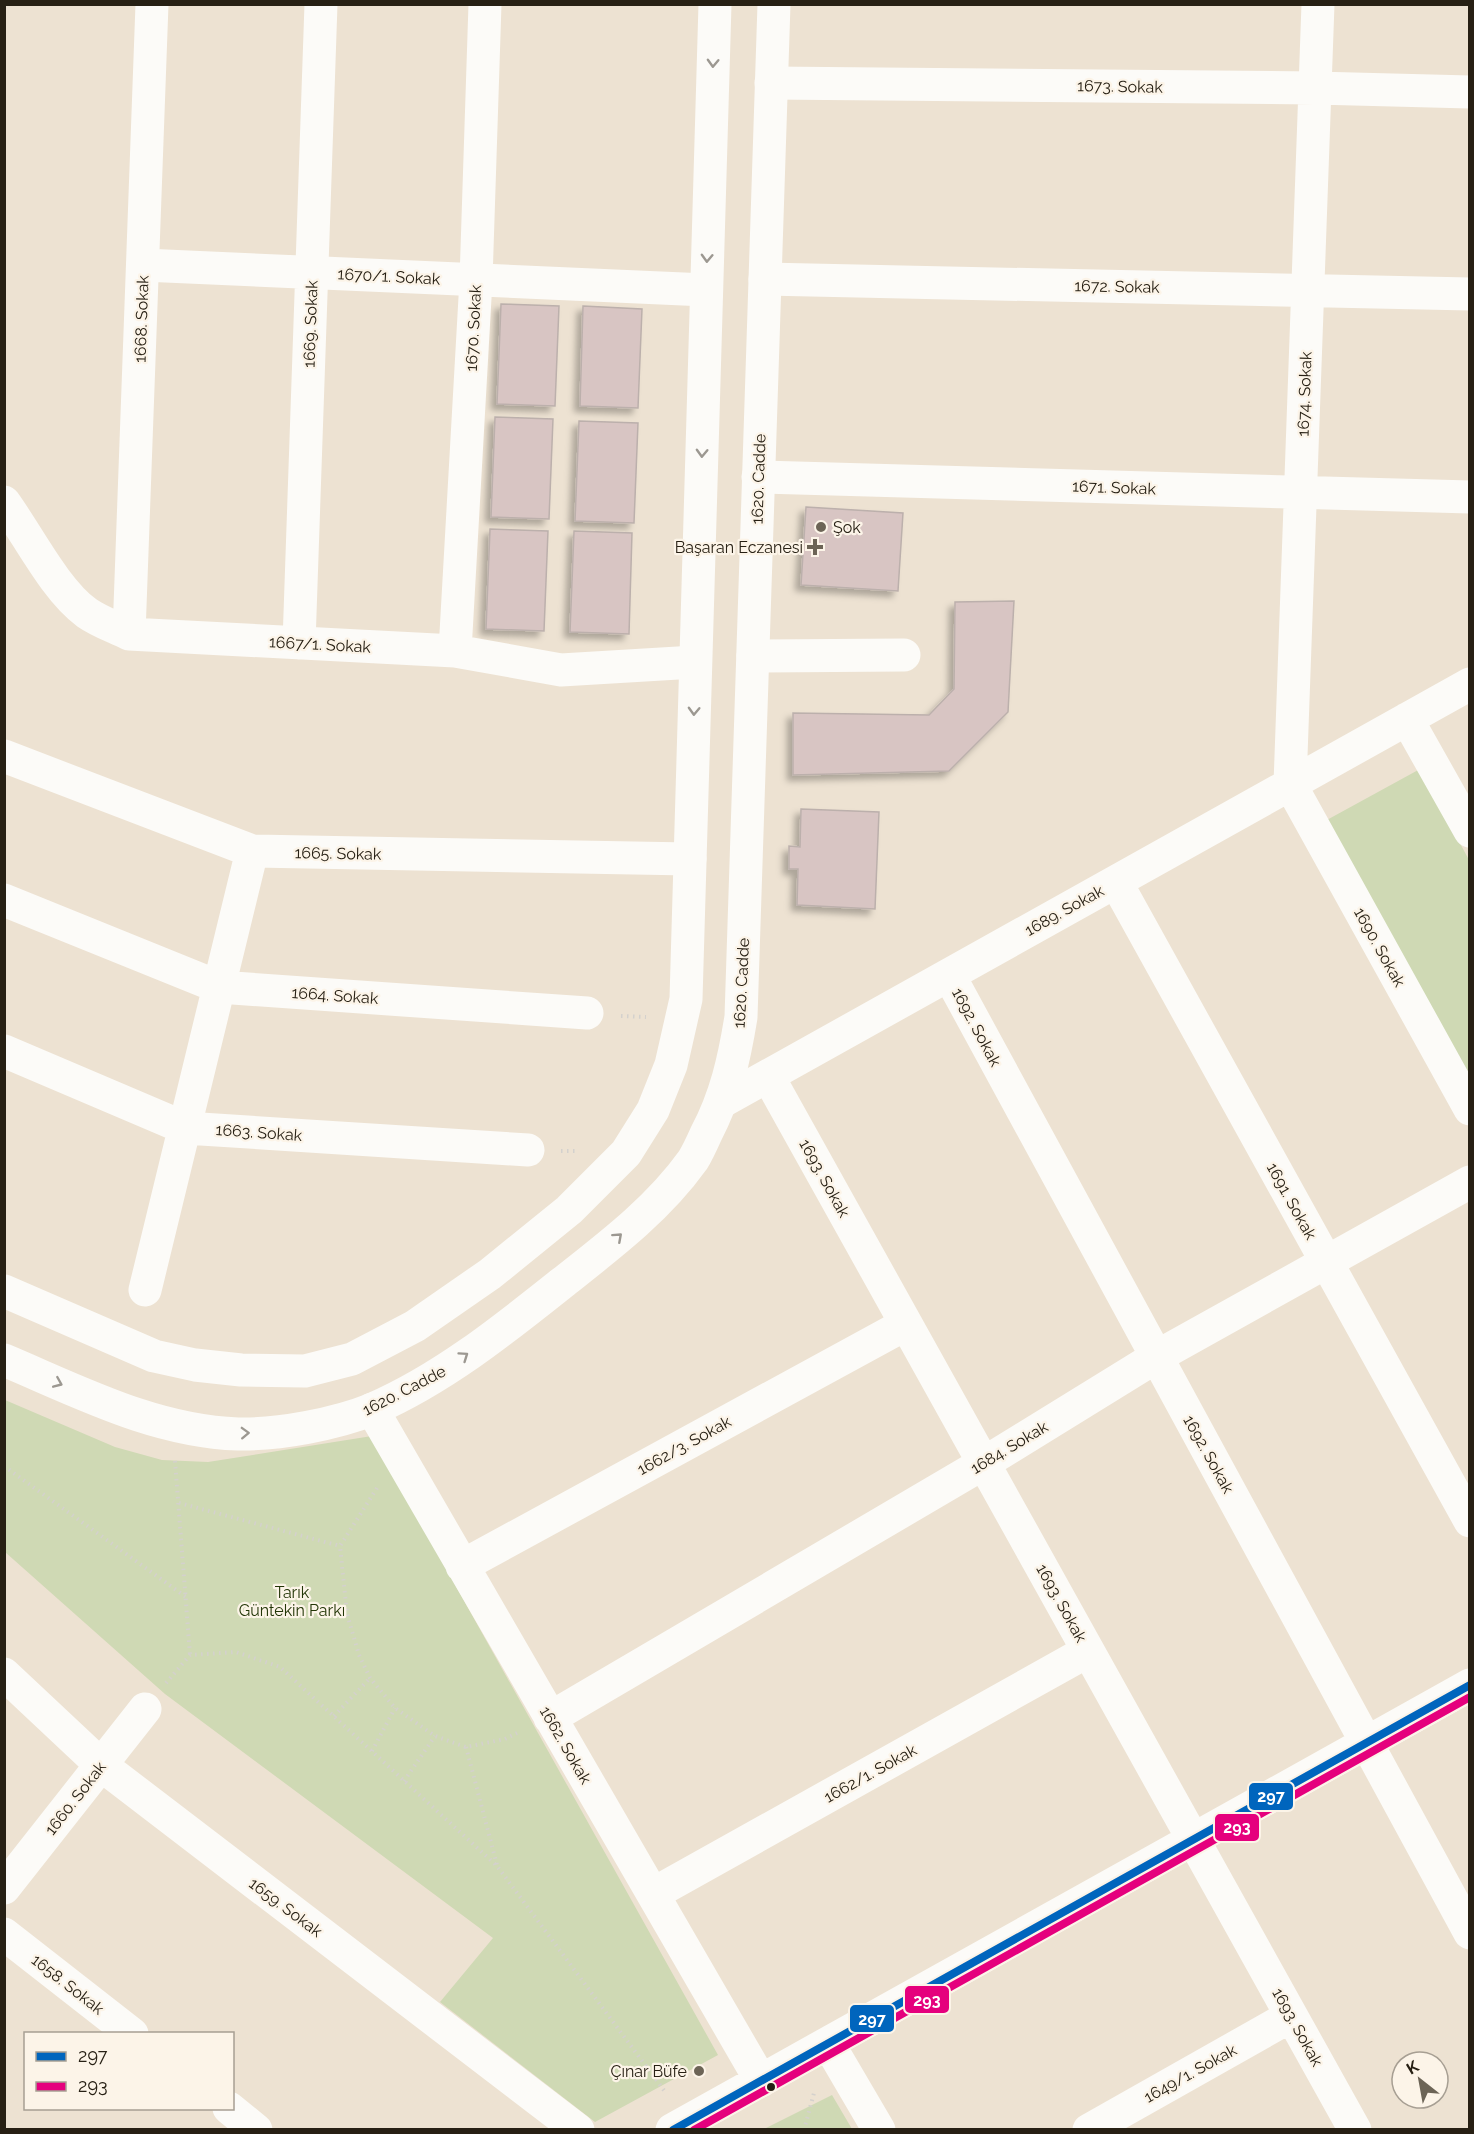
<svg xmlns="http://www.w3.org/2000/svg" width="1474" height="2134" font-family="Raleway,sans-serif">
  <defs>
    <filter id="shadow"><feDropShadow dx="-5.5" dy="5.5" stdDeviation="3" flood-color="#0004"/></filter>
  </defs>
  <rect width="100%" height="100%" fill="#ede2d2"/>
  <path fill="#cfd9b4" d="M1420 769 1469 860V1083L1325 821Z
    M5 1400 115 1447 162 1460 208 1462 372 1436 718 2055 595 2122 440 2002 493 1938 165 1694 5 1552Z
    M832 2095 852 2129H764Z"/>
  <path fill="#d8c5c3" stroke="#bcb0ac" stroke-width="1.5" filter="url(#shadow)" d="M501 304 559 306 555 406 497 404Z
    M583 306 642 309 638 408 580 406Z
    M495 417 553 419 549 519 491 517Z
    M579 421 638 423 634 523 575 521Z
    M806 507 903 513 898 591 801 585Z
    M490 529 548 531 544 631 486 629Z
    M574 531 632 533 629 634 570 632Z
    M1014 601 1008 712 949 771 793 775V713L929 715 954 689 955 602Z
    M801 809 879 812 875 909 797 905 798 869H789V846L800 847Z"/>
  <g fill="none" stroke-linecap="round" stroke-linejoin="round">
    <path stroke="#d4d1cd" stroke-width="4" stroke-dasharray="1.5 4.5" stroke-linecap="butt" d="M621 1016 646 1017
      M561 1151H578
      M175 1461 190 1655
      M4 1466 186 1597
      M377 1488 340 1546 347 1614 359 1655 370 1678 395 1708 435 1736 466 1747 505 1739 517 1733
      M179 1503 340 1546
      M166 1683 190 1655 236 1652 280 1667 497 1866 666 2093
      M334 1716 370 1678
      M466 1747 497 1865
      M372 1751 395 1708
      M404 1781 435 1736
      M804 2130 814 2093"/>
    <path stroke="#fcfbf8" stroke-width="33" d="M1318 4 1290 784 1470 1109
      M771 83 1315 88 1470 92
      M143 265 706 290
      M765 279 1470 294
      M758 477 1470 497
      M4 502C28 535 55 590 87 613 100 622 115 627 129 634L455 651 561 670 695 662
      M129 634 152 4
      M299 643 321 4
      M455 651 476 280 485 4
      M753 656 904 655
      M1407 719 1470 831
      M4 756 252 851 690 859
      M1116 882 1470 1521
      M4 900 219 987 587 1013
      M949 975 1470 1933
      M4 1051 185 1128 528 1150
      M768 1076 1355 2130
      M721 1102 1470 684
      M145 1290 252 851
      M372 1409 761 2081
      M462 1566 906 1324
      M4 1674 101 1765 578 2130
      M550 1718 984 1463 1156 1357 1470 1182
      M4 1888 145 1709
      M653 1894 1088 1651
      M4 1934 132 2034
      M828 2043 879 2130
      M229 2108 256 2130
      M672 2130 1470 1685
      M1089 2130 1291 2016"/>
    <path stroke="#fcfbf8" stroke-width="33" d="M4 1291 154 1356 195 1365 241 1370 305 1371 352 1359 415 1326 490 1274 569 1210 626 1153 653 1110 671 1065 686 999 715 4
      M4 1360C80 1392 154 1431 238 1434 278 1435 336 1424 373 1409 442 1379 503 1330 562 1283 609 1246 658 1209 693 1160 698 1152 702 1143 706 1134 726 1096 734 1060 741 1017L774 4"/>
    <defs>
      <path id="bus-1" d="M673 2130 1470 1685"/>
      <path id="bus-2" d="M694 2130 1470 1697"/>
    </defs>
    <use href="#bus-1" stroke="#fcf4e8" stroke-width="12"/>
    <use href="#bus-2" stroke="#fcf4e8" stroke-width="12"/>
    <use href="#bus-1" stroke="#0065bd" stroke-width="8"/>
    <use href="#bus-2" stroke="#e5007d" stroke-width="8"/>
  </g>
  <defs><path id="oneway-chevron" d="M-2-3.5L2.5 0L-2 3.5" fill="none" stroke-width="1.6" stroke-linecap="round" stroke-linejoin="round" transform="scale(1.5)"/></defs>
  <g stroke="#9c9891">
    <use href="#oneway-chevron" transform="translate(713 63) rotate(92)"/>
    <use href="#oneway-chevron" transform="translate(707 258) rotate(92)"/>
    <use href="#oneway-chevron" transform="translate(702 453) rotate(92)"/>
    <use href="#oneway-chevron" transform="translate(694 711) rotate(92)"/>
    <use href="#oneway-chevron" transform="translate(618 1237) rotate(-42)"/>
    <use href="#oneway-chevron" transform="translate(464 1356) rotate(-35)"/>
    <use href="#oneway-chevron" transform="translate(58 1383) rotate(23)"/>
    <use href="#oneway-chevron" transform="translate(245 1433) rotate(-2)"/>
  </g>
  <g fill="#6c6456" stroke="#fcf4e8" stroke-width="2">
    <circle cx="821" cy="527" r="6"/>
    <path d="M812 538h6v6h6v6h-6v6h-6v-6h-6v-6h6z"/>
    <circle cx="699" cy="2071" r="6"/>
  </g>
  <circle fill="#272014" stroke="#fcf4e8" stroke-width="2" cx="771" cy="2087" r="5"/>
  <g text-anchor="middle" stroke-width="4.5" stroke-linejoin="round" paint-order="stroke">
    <g font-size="16" fill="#272014" stroke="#fcf4e8">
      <text transform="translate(1120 86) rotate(1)" y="6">1673. Sokak</text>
      <text transform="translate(389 276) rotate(3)" y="6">1670/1. Sokak</text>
      <text transform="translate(1117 286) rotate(1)" y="6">1672. Sokak</text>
      <text transform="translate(141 319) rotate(-88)" y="6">1668. Sokak</text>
      <text transform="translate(310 324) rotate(-88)" y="6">1669. Sokak</text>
      <text transform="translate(473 328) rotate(-87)" y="6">1670. Sokak</text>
      <text transform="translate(1304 394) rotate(-88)" y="6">1674. Sokak</text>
      <text transform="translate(758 479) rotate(-88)" y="6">1620. Cadde</text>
      <text transform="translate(1114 487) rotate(2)" y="6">1671. Sokak</text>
      <text transform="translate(320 644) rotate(3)" y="6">1667/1. Sokak</text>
      <text transform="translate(338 853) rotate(1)" y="6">1665. Sokak</text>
      <text transform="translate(1064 910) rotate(-29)" y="6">1689. Sokak</text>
      <text transform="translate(1380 947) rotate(61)" y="6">1690. Sokak</text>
      <text transform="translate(741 983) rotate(-87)" y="6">1620. Cadde</text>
      <text transform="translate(335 995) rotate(4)" y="6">1664. Sokak</text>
      <text transform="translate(977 1027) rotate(62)" y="6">1692. Sokak</text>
      <text transform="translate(259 1132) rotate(4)" y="6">1663. Sokak</text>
      <text transform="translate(825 1178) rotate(61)" y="6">1693. Sokak</text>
      <text transform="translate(1292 1201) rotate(61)" y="6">1691. Sokak</text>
      <text transform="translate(404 1390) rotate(-27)" y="6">1620. Cadde</text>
      <text transform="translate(684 1445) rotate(-29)" y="6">1662/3. Sokak</text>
      <text transform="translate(1009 1447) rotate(-31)" y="6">1684. Sokak</text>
      <text transform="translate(1209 1454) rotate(61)" y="6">1692. Sokak</text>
      <text transform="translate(1062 1603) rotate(61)" y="6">1693. Sokak</text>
      <text transform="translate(566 1745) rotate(60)" y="6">1662. Sokak</text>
      <text transform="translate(870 1773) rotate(-29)" y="6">1662/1. Sokak</text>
      <text transform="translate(75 1798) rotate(-52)" y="6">1660. Sokak</text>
      <text transform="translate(286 1907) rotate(37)" y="6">1659. Sokak</text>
      <text transform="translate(68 1984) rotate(38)" y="6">1658. Sokak</text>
      <text transform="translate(1298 2027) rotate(61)" y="6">1693. Sokak</text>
      <text transform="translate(1190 2073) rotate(-29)" y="6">1649/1. Sokak</text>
    </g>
    <g font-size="16" fill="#272014" stroke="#fcf4e8" text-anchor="end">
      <text x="833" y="533" text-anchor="start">Şok</text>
      <text x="803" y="553">Başaran Eczanesi</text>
      <text x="687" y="2077">Çınar Büfe</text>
    </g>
    <g font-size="16" fill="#233607" stroke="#fcf4e8">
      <text x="292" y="1598">Tarık<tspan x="292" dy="18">Güntekin Parkı</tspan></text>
    </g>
  </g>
  <g stroke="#fcf4e8" stroke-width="2">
    <rect x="1248" y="1782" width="46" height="29" rx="6" fill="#0065bd"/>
    <rect x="1214" y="1813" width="46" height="29" rx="6" fill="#e5007d"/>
    <rect x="904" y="1985" width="46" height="29" rx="6" fill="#e5007d"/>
    <rect x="849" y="2004" width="46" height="29" rx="6" fill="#0065bd"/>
  </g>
  <g font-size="16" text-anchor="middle" font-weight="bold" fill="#fff">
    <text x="1271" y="1802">297</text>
    <text x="1237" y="1833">293</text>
    <text x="927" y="2006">293</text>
    <text x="872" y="2025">297</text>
  </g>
  <rect width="1474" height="2134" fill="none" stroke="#272014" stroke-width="12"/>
  <rect x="24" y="2032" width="210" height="78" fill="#fcf4e8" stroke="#a79f93" stroke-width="1.5"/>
  <rect x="36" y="2052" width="30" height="9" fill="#0065bd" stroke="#a79f93" stroke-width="1.5"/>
  <text x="78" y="2062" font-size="18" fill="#272014">297</text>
  <rect x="36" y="2082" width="30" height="9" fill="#e5007d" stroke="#a79f93" stroke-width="1.5"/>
  <text x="78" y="2092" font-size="18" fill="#272014">293</text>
  <g transform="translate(1420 2080) rotate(329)"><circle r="28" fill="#fcf4e8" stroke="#a79f93" stroke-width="1.5"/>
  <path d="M0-4.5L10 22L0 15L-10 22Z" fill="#6c6456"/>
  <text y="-9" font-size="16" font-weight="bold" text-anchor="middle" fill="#272014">K</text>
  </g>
</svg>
